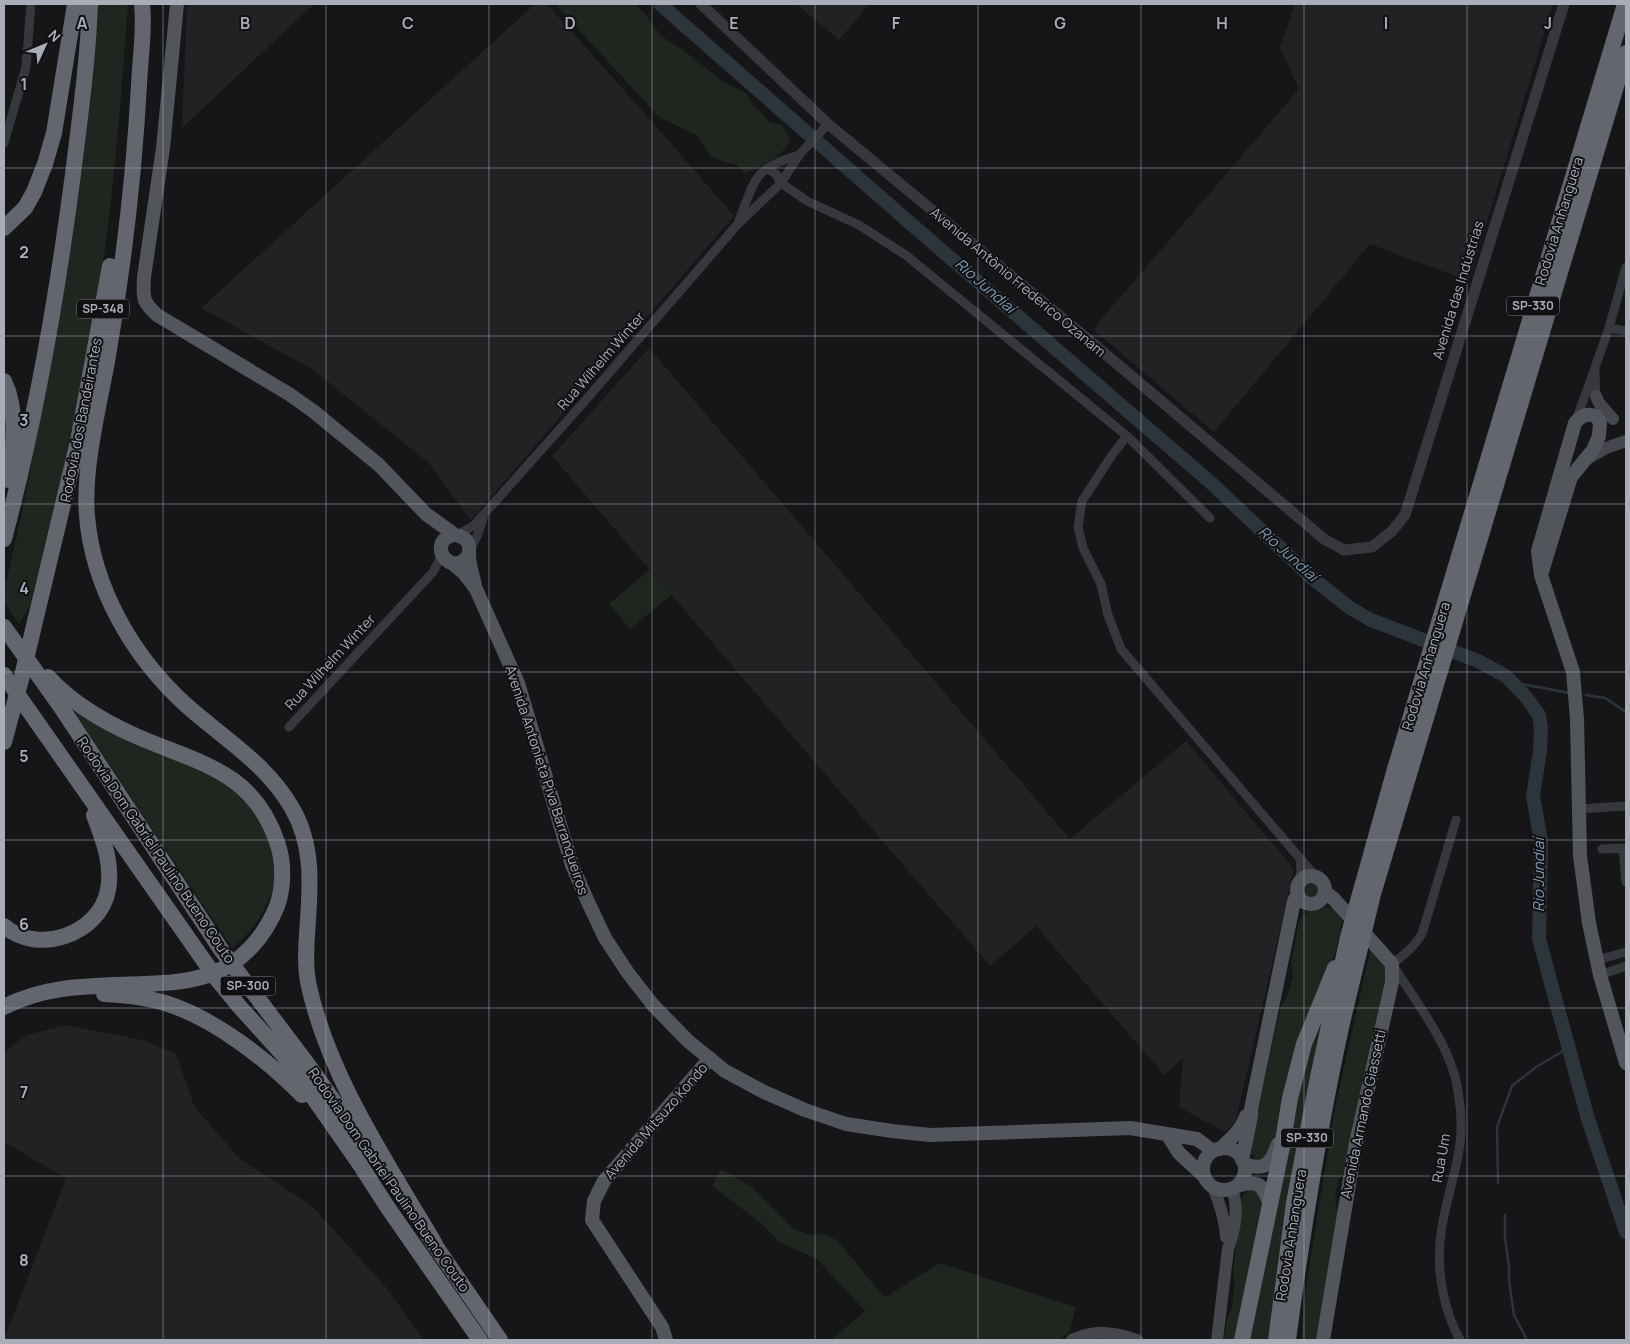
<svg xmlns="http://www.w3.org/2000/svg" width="1630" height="1344" font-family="Manrope,sans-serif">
  <rect width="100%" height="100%" fill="#161618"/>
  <path fill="#222225" d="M187 4H314L182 128Z
    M535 4H547L649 118 734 216 471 520 429 463 312 369 201 308Z
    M796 4H869L839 40Z
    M1295 4H1553L1469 281 1370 244 1214 432 1093 329 1299 89 1280 48Z
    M649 348 1070 839 1186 741 1294 869 1236 1120 1225 1132 1179 1107 1183 1058 1164 1075 1036 926 990 966 552 456Z
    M66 1025 142 1040 176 1053 194 1106 239 1158 311 1205 385 1286 424 1340H4L66 1178 4 1142V1052L27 1035Z"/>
  <path fill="#1e261f" d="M95 4H128C120 113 112 223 92 331 75 424 52 516 29 608L19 624 4 602V590C52 398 70 199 95 4Z
    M555 4H635L646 15 661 36 687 53 722 81 746 93 749 97 753 107 761 112 770 123 781 125 788 134 790 143C780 157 760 168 744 173L737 165 721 161 711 156 696 135 659 117Z
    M649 570 671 595 630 629 609 604Z
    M60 691 194 760 252 799 277 856 274 885 270 897 257 923 242 940 232 948Z
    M1304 890a8 8 0 1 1 16 0a8 8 0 1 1-16 0Z
    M1327 907 1336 909 1344 915 1336 949 1276 1140 1266 1159 1257 1161 1250 1152V1145L1281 1005 1288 995 1293 976 1291 961 1299 922 1303 915 1310 910Z
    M1371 947 1384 961 1388 971 1347 1165C1337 1181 1331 1197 1339 1215L1318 1340H1301L1307 1280 1335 1108Z
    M1325 1008 1268 1340H1250L1298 1085Z
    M721 1169 752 1187 794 1229 810 1235 824 1234 838 1241 882 1295 886 1297 939 1263 1076 1307 1070 1331 1060 1340H831L865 1311 817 1259 779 1242 761 1223 712 1186Z
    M1251 1188 1264 1198 1237 1340H1224L1227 1320 1232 1307 1235 1282 1233 1273 1241 1202 1243 1195Z"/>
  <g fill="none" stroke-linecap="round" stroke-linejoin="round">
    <path stroke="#2c353c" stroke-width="2.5" d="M1506 676 1522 684 1569 693
      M1586 695 1605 698 1626 712
      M1498 1183 1497 1127 1512 1086 1536 1067 1568 1048
      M1505 1215V1238L1509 1266V1280L1514 1315 1527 1340"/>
    <path stroke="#2c353c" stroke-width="14" d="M660 4 910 223 1210 482 1311 577 1350 608 1371 620 1478 661 1506 676 1526 697 1539 715 1541 729 1540 751 1533 796 1541 842 1539 939 1588 1119 1626 1232"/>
    <path stroke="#37383d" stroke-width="9" d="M4 143 26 67 31 4
      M768 169 776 174 781 183 807 201 859 225 907 256 1127 436 1210 518
      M739 220C744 209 751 185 758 177 767 165 786 159 799 155
      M1609 328 1626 331
      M1595 371 1596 400
      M1576 421 1609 328 1626 267
      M1127 436 1112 455 1082 501 1078 527 1083 548 1101 584 1108 615 1121 649 1316 877
      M457 535 473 526 485 513 584 402 737 225 781 183 799 155 828 124
      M470 550 478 534 484 515
      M289 727 433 572 442 555
      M1578 809 1626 806
      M1456 820 1422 934C1414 947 1404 955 1392 964 1416 1002 1452 1047 1458 1091 1461 1108 1462 1127 1460 1144 1456 1174 1445 1203 1441 1233 1436 1269 1443 1309 1460 1340
      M1623 848 1626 882
      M1602 849 1626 848
      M1299 883 1301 871 1300 859
      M1597 960 1626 952
      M1600 975 1626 966"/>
    <path stroke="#37383d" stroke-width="11" d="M701 4 828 124 1096 346 1324 539 1344 550 1372 547 1392 531 1405 515 1564 4"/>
    <path stroke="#45474d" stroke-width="12" d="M1596 396 1599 403 1613 419
      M1585 460 1606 448 1626 441
      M1213 1187C1220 1204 1225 1219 1226 1237
      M1072 1340C1095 1329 1114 1332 1137 1340
      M1217 1340 1228 1249C1235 1231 1239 1207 1232 1189"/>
    <path stroke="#53555c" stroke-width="14" d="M177 4 163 148 144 277C143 298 142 301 157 315L289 394 313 411 379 465 426 514 455 535
      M469 554C454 579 428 548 448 537 453 534 459 535 463 538 466 539 467 541 468 543 470 548 469 551 469 555 469 565 473 576 475 585
      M452 563 464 573 476 589 518 683 572 865 588 902 605 938 628 973 653 1005 688 1041 725 1071 764 1092 805 1110 846 1124 892 1131 930 1135 1130 1128 1197 1139 1213 1151
      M1541 575 1571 477 1593 450 1599 436 1600 422 1596 416C1586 413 1582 415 1575 423L1538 551 1541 575 1573 672 1577 719 1580 856 1589 923 1600 975 1626 1063
      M1297 890a14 14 0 1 1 28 0a14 14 0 1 1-28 0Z
      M1167 1134 1179 1153 1204 1176
      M1203 1169a21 21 0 1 1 42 0a21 21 0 1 1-42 0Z
      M1220 1149C1231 1139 1241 1130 1246 1116
      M1242 1160 1251 1116V1109L1294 901 1298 894
      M1245 1164C1266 1172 1271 1163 1278 1144
      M1237 1186C1259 1179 1263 1185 1270 1205
      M666 1340 662 1327 592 1220 594 1201 604 1181 710 1058
      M1323 1340 1356 1143 1392 982V964L1333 898 1325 892"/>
    <path stroke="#63666e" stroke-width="16" d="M142 4C145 30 140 59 139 85 134 178 123 270 107 362 98 409 83 470 87 516 93 588 133 657 186 705 223 738 267 764 292 808 315 847 310 891 307 934 306 950 305 966 308 982 327 1074 387 1163 435 1244
      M4 228 25 208 34 192 45 164 54 133 75 4
      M4 381C18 410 14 450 8 480
      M4 539C36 419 57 297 73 174 80 117 88 60 90 4
      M4 627 61 707 222 951 309 1066 372 1155
      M4 675 216 978 239 1006 285 1057 361 1166 386 1205 480 1340
      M4 742 22 676 78 441 110 266
      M4 926C38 956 100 934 108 890 113 864 103 839 94 815
      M104 994C124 995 145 997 165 1003 214 1018 266 1059 302 1095
      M4 1007C48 984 95 986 144 984 167 983 189 982 211 974 242 963 265 936 277 906 284 887 284 861 277 842 253 770 197 763 136 736 104 722 72 703 48 677
      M428 1235 500 1340
      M1242 1340 1282 1147 1290 1098 1304 1044 1335 968
      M1276 1340 1294 1203 1317 1082 1348 937 1395 769 1625 4
      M1288 1340C1302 1234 1319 1128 1342 1023 1352 980 1363 937 1373 894L1626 53"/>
  </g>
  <path fill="none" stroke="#a8adb8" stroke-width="1" stroke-opacity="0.55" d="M163 4V1340M326 4V1340M489 4V1340M652 4V1340M815 4V1340M978 4V1340M1141 4V1340M1304 4V1340M1467 4V1340M4 168H1626M4 336H1626M4 504H1626M4 672H1626M4 840H1626M4 1008H1626M4 1176H1626"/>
  <g text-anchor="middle" stroke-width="4" stroke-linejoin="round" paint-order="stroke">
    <g fill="#111113" stroke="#7b7e86" stroke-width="1">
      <rect x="1507" y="296.5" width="52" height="19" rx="4"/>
      <rect x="77" y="299.5" width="52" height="19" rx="4"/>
      <rect x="220.5" y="976.5" width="55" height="19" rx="4"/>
      <rect x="1281" y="1128.5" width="52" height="19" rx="4"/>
    </g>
    <g font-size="12" font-weight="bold" fill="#a8adb8">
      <text x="1533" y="310">SP-330</text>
      <text x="103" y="313">SP-348</text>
      <text x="248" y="990">SP-300</text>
      <text x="1307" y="1142">SP-330</text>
    </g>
    <g font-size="14" fill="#a8adb8" stroke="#111113">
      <text transform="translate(1559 221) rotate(-73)" y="5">Rodovia Anhanguera</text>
      <text transform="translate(1018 282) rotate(40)" y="5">Avenida Antônio Frederico Ozanam</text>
      <text transform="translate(1458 290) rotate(-73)" y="5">Avenida das Indústrias</text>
      <text transform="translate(601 361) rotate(-49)" y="5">Rua Wilhelm Winter</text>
      <text transform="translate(81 420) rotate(-79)" y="5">Rodovia dos Bandeirantes</text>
      <text transform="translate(330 662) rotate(-47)" y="5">Rua Wilhelm Winter</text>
      <text transform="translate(1426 666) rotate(-73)" y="5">Rodovia Anhanguera</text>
      <text transform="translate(547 780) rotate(72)" y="5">Avenida Antonieta Piva Barranqueiros</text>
      <text transform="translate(156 850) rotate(56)" y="5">Rodovia Dom Gabriel Paulino Bueno Couto</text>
      <text transform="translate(1363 1114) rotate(-78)" y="5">Avenida Armando Giassetti</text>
      <text transform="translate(656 1121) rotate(-49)" y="5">Avenida Mitsuzo Kondo</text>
      <text transform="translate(1441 1158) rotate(-80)" y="5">Rua Um</text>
      <text transform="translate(389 1180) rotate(55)" y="5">Rodovia Dom Gabriel Paulino Bueno Couto</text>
      <text transform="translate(1291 1235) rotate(-81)" y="5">Rodovia Anhanguera</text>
    </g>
    <g font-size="15" font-style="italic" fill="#7f9bb3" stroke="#111113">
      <text transform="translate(985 286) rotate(41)" y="5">Rio Jundiaí</text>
      <text transform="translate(1288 554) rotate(42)" y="5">Rio Jundiaí</text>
      <text transform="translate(1539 875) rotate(-90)" y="5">Rio Jundiaí</text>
    </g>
  </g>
  <g font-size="16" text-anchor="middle" font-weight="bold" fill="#a8adb8" stroke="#111113" stroke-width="4" stroke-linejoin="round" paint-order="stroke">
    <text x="82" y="29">A</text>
    <text x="245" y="29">B</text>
    <text x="408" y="29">C</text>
    <text x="570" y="29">D</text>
    <text x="734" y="29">E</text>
    <text x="896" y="29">F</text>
    <text x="1060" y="29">G</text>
    <text x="1222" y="29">H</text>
    <text x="1386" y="29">I</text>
    <text x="1548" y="29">J</text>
    <text x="24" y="90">1</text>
    <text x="24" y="258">2</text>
    <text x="24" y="426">3</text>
    <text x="24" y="594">4</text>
    <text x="24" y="762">5</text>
    <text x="24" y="930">6</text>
    <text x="24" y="1098">7</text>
    <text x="24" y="1266">8</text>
  </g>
  <rect width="1630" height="1344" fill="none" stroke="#a8adb8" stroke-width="10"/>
  <g transform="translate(45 45) rotate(46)" stroke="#111113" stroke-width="4" paint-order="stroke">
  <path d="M0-4L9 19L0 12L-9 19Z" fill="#a8adb8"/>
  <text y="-8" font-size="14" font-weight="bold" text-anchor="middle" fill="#a8adb8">N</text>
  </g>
</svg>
